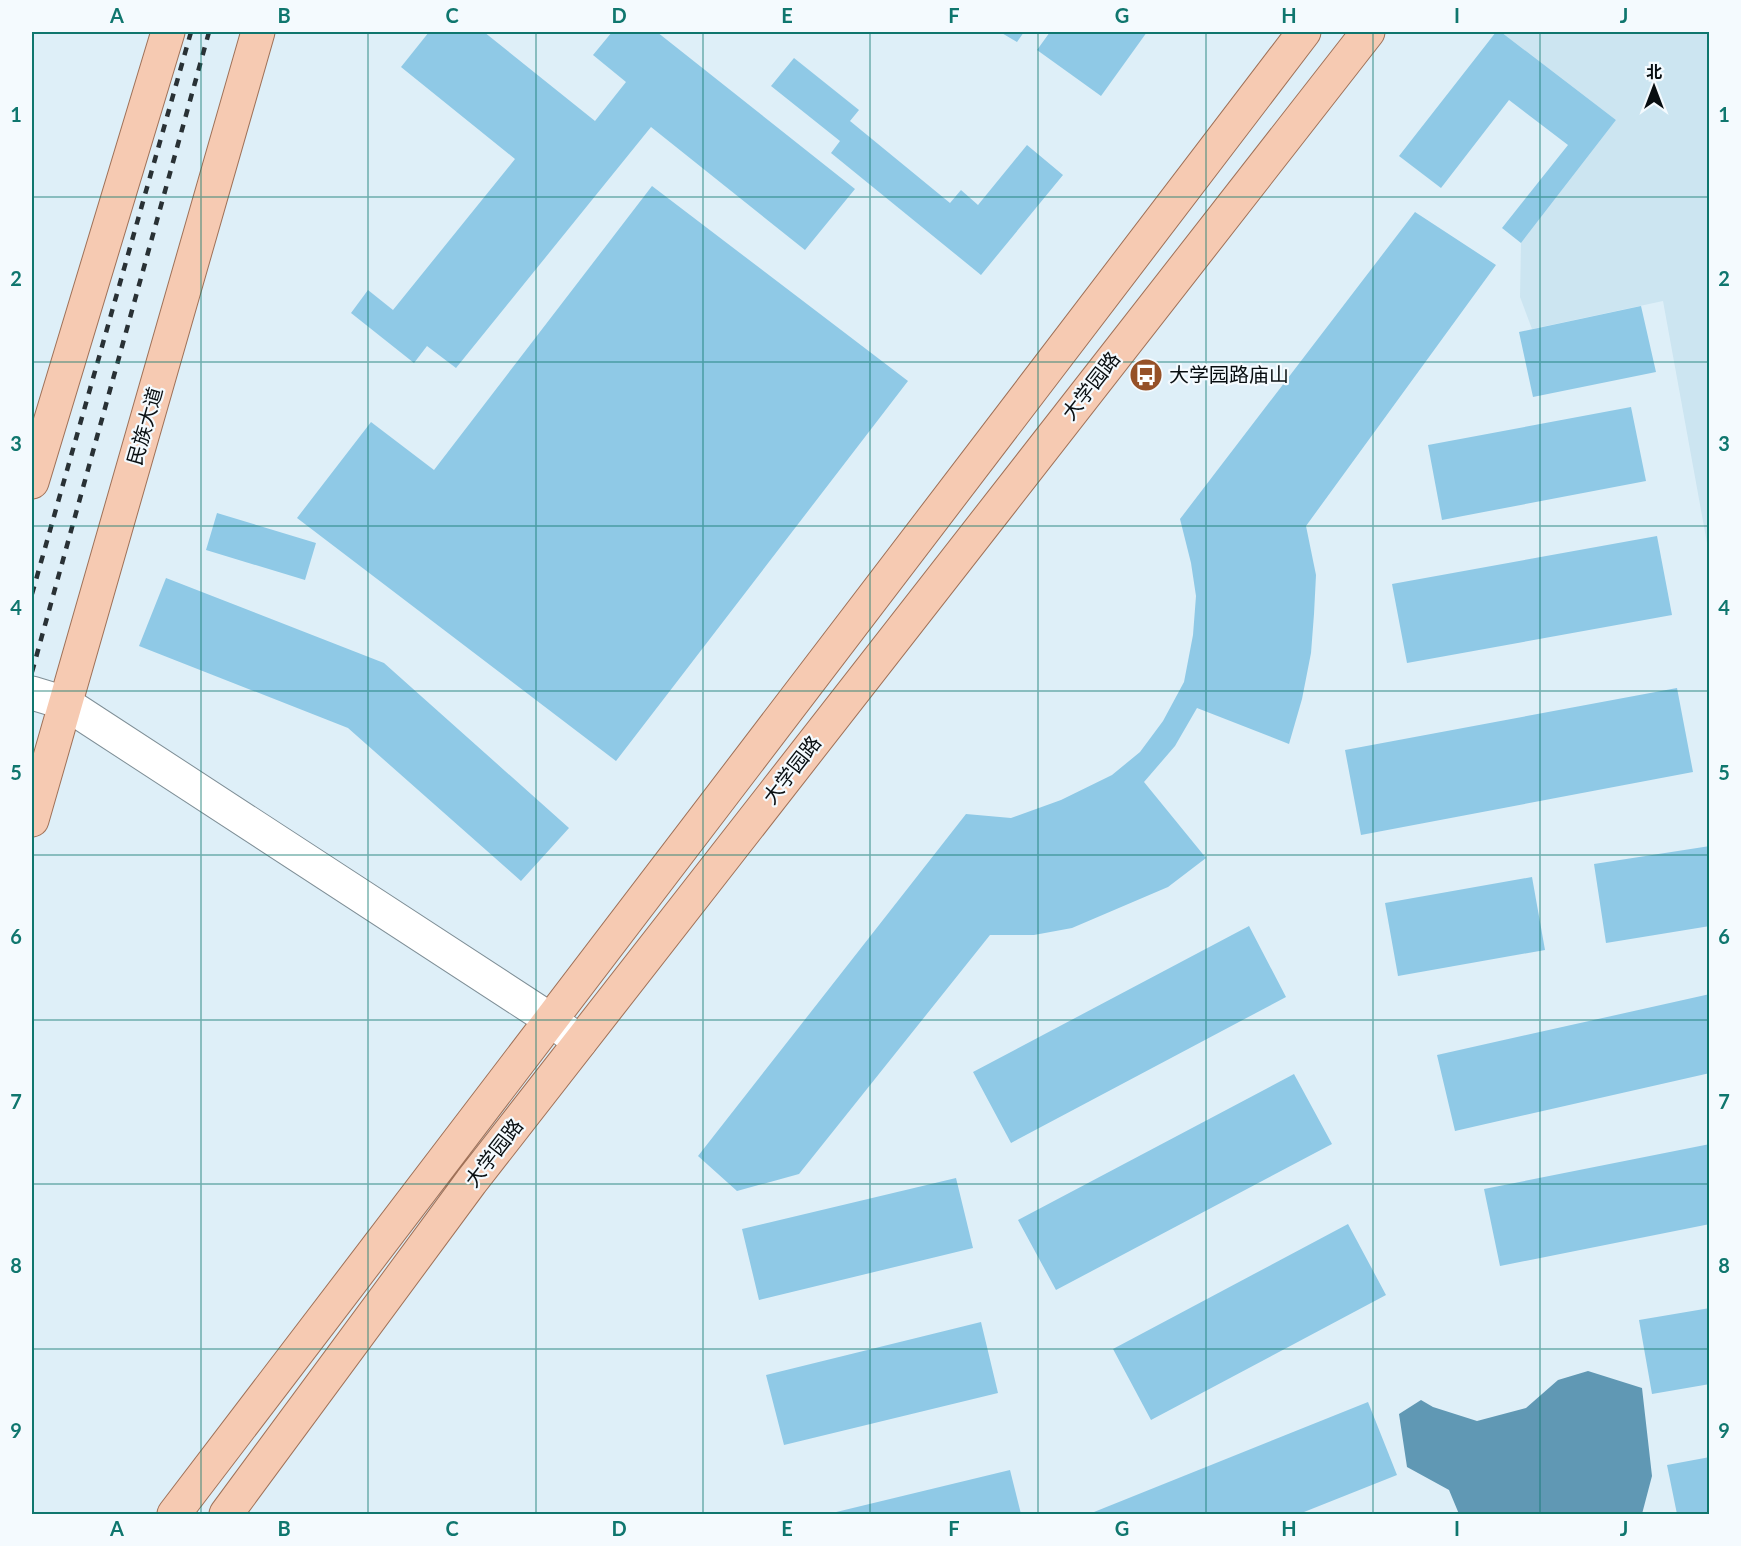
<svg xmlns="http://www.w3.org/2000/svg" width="1741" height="1546" font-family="Lato,'Noto Sans SC',sans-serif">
  <rect width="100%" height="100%" fill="#deeff8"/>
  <path fill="#cce5f1" d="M1501 32H1709V554L1663 301 1532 329 1520 297 1521 243 1616 120Z"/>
  <path fill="#6098b4" d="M1588 1371 1642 1388 1652 1476 1642 1514H1459L1449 1490 1407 1467 1399 1414 1421 1400 1433 1407 1477 1421 1526 1408 1558 1380Z"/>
  <path fill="#8fc9e6" d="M429 32H484L595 121 626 82 593 55 612 32H657L855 189 805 250 651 127 456 368 427 346 414 363 351 313 368 290 393 310 515 159 401 67Z
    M1000 32H1024L1017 42Z
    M1050 32H1147L1101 96 1037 50Z
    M1496 32H1501L1616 120 1521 243 1502 228 1568 145 1509 100 1441 188 1399 156Z
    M794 58 859 110 850 121 950 203 961 190 978 205 1027 145 1063 175 981 275 831 153 840 141 771 86Z
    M652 186 908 381 616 761 297 518 371 422 434 470Z
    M1415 212 1496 265 1306 526 1316 575 1314 614 1311 653 1302 699 1289 744 1197 708 1175 746 1144 782 1206 858 1168 887 1072 928 1034 935H990L799 1174 737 1191 698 1156 966 814 1011 818 1061 800 1112 775 1140 752 1163 721 1184 682 1193 635 1196 596 1191 563 1180 519Z
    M1641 306 1656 372 1533 397 1519 332Z
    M1631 407 1646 481 1442 520 1428 445Z
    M217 513 316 543 305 580 206 550Z
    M1657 536 1672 615 1407 663 1392 584Z
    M166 578 384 663 569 828 521 881 348 728 139 646Z
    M1677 688 1693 772 1361 835 1345 750Z
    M1710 846V926L1606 943 1594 864Z
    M1532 877 1545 950 1398 976 1385 903Z
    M1249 926 1286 997 1011 1143 973 1072Z
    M1710 994V1073L1455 1131 1437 1055Z
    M1294 1074 1332 1144 1056 1290 1018 1220Z
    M1710 1144V1224L1500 1266 1484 1189Z
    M956 1178 973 1248 759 1300 742 1229Z
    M1348 1224 1386 1295 1151 1420 1113 1349Z
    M1710 1308V1384L1652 1394 1639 1320Z
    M981 1322 998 1393 784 1445 766 1375Z
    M1368 1402 1397 1475 1299 1514H1095L1094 1512Z
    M1710 1457V1514H1677L1667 1465Z
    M1010 1470 1021 1514H828Z"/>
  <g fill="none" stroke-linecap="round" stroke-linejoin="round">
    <defs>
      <path id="minor" d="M32 693 65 703 551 1020 580 1042"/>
      <path id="major" d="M32 482 168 32
        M32 820 258 32
        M174 1514 1304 32
        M226 1514 471 1182 1368 32"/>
    </defs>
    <use href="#minor" stroke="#7f8f97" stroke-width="35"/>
    <use href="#major" stroke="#9f7158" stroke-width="35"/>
    <use href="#minor" stroke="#fff" stroke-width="33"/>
    <use href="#major" stroke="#f6cab2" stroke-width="33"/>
    <path stroke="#293135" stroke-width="4.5" stroke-dasharray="8 8" stroke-linecap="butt" d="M32 594 191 32
      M32 672 209 32"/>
  </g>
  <path fill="none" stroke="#0f766e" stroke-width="1.5" stroke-opacity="0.55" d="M201 32V1514M368 32V1514M536 32V1514M703 32V1514M870 32V1514M1038 32V1514M1206 32V1514M1373 32V1514M1540 32V1514M32 197H1710M32 362H1710M32 526H1710M32 691H1710M32 855H1710M32 1020H1710M32 1184H1710M32 1349H1710"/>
  <defs>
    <symbol id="bus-disc" viewBox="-11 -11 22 22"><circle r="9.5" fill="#965128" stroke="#f4fafe"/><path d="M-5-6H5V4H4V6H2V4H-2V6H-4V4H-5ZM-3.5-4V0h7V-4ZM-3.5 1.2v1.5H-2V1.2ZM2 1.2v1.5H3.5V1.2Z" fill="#fff"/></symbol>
  </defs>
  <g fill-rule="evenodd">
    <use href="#bus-disc" x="1127" y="356" width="38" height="38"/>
  </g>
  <g text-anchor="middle" stroke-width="4.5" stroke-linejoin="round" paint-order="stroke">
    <g font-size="20" fill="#080e11" stroke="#f4fafe" text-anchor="start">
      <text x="1169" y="382">大学园路庙山</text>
    </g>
    <g font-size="20" fill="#080e11" stroke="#f4fafe">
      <text transform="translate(1091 386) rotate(-52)" y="7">大学园路</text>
      <text transform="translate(145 426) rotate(-74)" y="7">民族大道</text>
      <text transform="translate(792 770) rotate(-52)" y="7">大学园路</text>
      <text transform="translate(494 1153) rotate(-52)" y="7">大学园路</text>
    </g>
  </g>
  <rect width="1741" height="1546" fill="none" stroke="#f4fafe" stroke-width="66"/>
  <g transform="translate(1654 87)" stroke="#f4fafe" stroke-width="4.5" paint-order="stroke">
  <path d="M0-4.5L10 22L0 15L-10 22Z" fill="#080e11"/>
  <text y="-9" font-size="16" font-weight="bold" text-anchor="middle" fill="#080e11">北</text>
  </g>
  <rect x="33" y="33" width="1675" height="1480" fill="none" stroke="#0f766e" stroke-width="2"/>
  <g font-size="20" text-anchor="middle" font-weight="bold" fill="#0f766e">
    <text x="117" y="23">A</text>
    <text x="284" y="23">B</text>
    <text x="452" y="23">C</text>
    <text x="619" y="23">D</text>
    <text x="787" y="23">E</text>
    <text x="954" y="23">F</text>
    <text x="1122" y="23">G</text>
    <text x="1289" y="23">H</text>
    <text x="1457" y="23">I</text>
    <text x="1624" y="23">J</text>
    <text x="16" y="122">1</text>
    <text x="1724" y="122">1</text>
    <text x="16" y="286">2</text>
    <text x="1724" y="286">2</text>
    <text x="16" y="451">3</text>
    <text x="1724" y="451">3</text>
    <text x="16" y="615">4</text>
    <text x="1724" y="615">4</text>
    <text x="16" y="780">5</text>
    <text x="1724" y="780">5</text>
    <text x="16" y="944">6</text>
    <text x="1724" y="944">6</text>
    <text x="16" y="1109">7</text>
    <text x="1724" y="1109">7</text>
    <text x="16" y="1273">8</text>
    <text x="1724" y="1273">8</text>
    <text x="16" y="1438">9</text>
    <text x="1724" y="1438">9</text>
    <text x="117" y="1536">A</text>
    <text x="284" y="1536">B</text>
    <text x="452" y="1536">C</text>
    <text x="619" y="1536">D</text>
    <text x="787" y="1536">E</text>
    <text x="954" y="1536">F</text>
    <text x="1122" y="1536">G</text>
    <text x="1289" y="1536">H</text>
    <text x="1457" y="1536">I</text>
    <text x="1624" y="1536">J</text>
  </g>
</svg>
